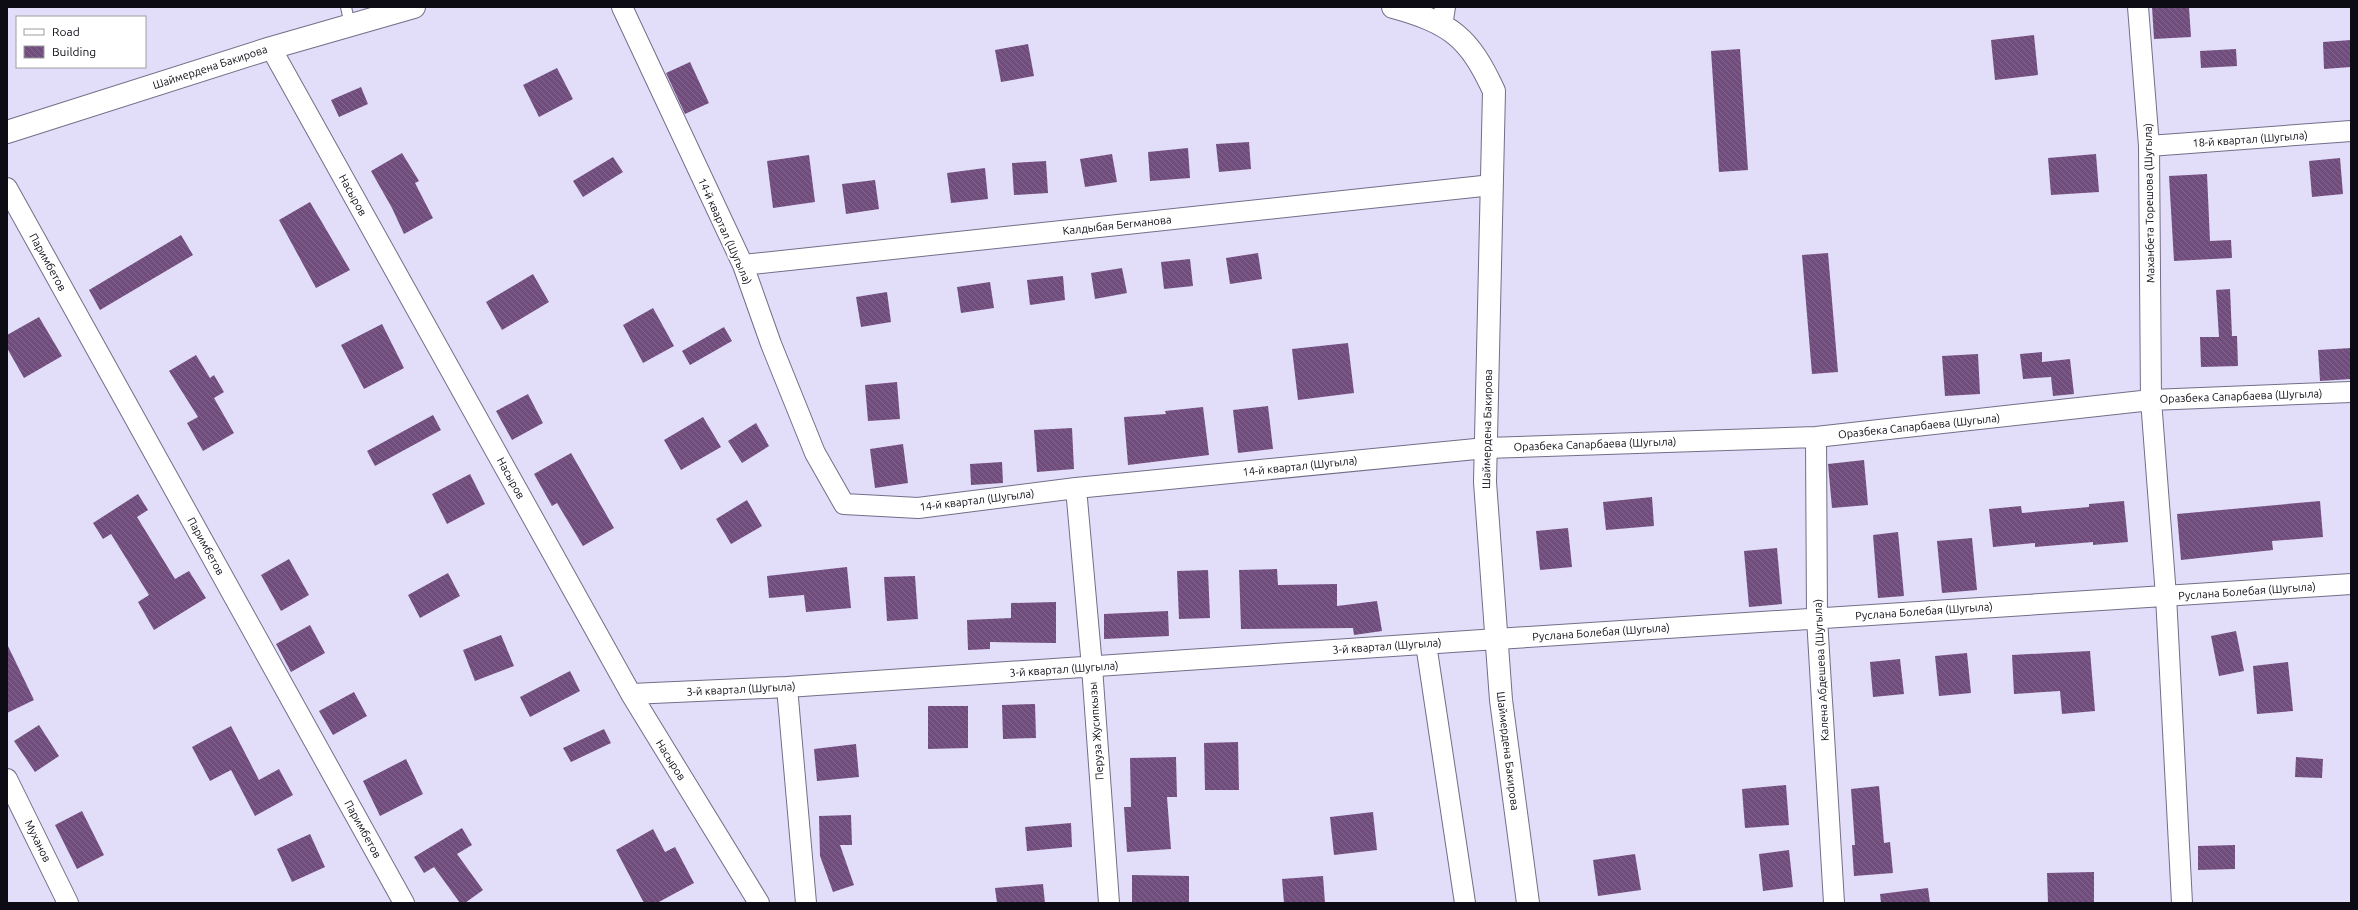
<svg xmlns="http://www.w3.org/2000/svg" width="2358" height="910" font-family="Ubuntu,sans-serif">
  <defs>
    <pattern id="building-back-hatch" width="6" height="6" patternUnits="userSpaceOnUse"><rect width="6" height="6" fill="#714d7e"/><path d="M-1 5l2 2M0 0l6 6M5-1l2 2" fill="none" stroke="#82678c"/></pattern>
  </defs>
  <rect width="100%" height="100%" fill="#e2ddf9"/>
  <path fill="url(#building-back-hatch)" d="M2152 7H2189L2191 37 2154 39Z
    M2034 35 2038 75 1995 80 1991 40Z
    M2351 40V67L2324 69 2323 42Z
    M1028 44 1034 76 1001 82 995 50Z
    M1740 49 1748 170 1719 172 1711 51Z
    M2236 49 2237 66 2201 68 2200 51Z
    M690 62 709 103 685 114 666 73Z
    M557 68 573 99 539 117 523 85Z
    M361 87 368 104 339 117 331 100Z
    M1249 142 1251 169 1219 172 1216 144Z
    M1188 148 1190 178 1150 181 1148 152Z
    M402 153 419 181 415 183 433 218 404 234 392 208 371 171Z
    M1112 154 1117 182 1085 187 1080 159Z
    M2096 154 2099 192 2051 195 2048 158Z
    M809 155 815 202 773 208 767 161Z
    M613 157 623 172 583 197 573 181Z
    M2340 158 2343 194 2312 197 2309 161Z
    M1046 161 1048 193 1014 195 1012 163Z
    M985 168 988 199 951 203 947 173Z
    M2207 174 2210 241 2231 240 2232 258 2174 261 2169 176Z
    M875 180 879 209 846 214 842 184Z
    M310 202 350 270 316 288 279 220Z
    M181 235 193 255 100 310 89 290Z
    M1258 253 1262 279 1230 284 1226 258Z
    M1828 253 1838 372 1812 374 1802 255Z
    M1190 259 1193 286 1164 289 1161 262Z
    M1122 268 1127 293 1095 299 1091 273Z
    M533 274 549 302 502 330 486 302Z
    M1063 276 1065 300 1030 305 1027 280Z
    M990 282 994 308 961 313 957 287Z
    M2230 289 2232 336H2237L2238 366 2201 367 2200 337H2219L2216 290Z
    M887 292 891 322 861 327 856 297Z
    M653 308 674 346 643 363 623 325Z
    M39 317 62 356 24 378 7 348V335Z
    M382 324 404 368 364 389 341 345Z
    M724 327 732 341 690 365 682 351Z
    M1348 343 1354 393 1298 400 1292 349Z
    M2351 348V379L2320 381 2318 350Z
    M2042 352V362L2070 359 2074 394 2053 396 2051 377 2023 379 2020 354Z
    M1978 354 1980 394 1945 396 1942 356Z
    M196 355 210 378 214 375 224 392 214 398 234 433 203 451 187 423 198 417 169 371Z
    M897 382 900 419 868 421 865 385Z
    M528 394 543 423 512 440 496 411Z
    M1268 406 1273 449 1238 453 1233 410Z
    M1203 407 1209 455 1128 465 1124 417 1166 414 1165 411Z
    M433 415 441 430 375 466 367 451Z
    M703 417 721 447 681 470 664 440Z
    M756 423 769 446 742 463 728 441Z
    M1072 428 1074 469 1037 472 1034 430Z
    M903 444 908 483 875 488 870 449Z
    M571 453 614 528 583 546 557 503 552 506 534 474Z
    M1864 460 1868 505 1832 508 1828 464Z
    M1002 462 1003 483 971 485 970 464Z
    M470 474 485 504 447 524 432 494Z
    M138 494 148 510 137 517 175 579 189 571 206 598 154 630 138 602 149 595 111 534 103 539 93 523Z
    M1652 497 1654 526 1606 530 1603 502Z
    M747 500 762 526 731 544 716 519Z
    M2124 501 2128 542 2093 545V542L2035 547V543L1993 547 1989 509 2021 506 2022 513 2089 507V504Z
    M2320 501 2323 537 2272 541 2273 550 2181 560 2177 514Z
    M1568 528 1572 567 1540 570 1536 531Z
    M1898 532 1904 596 1878 598 1873 535Z
    M1972 538 1977 590 1942 593 1937 541Z
    M1777 548 1782 604 1749 607 1744 551Z
    M289 559 309 595 281 611 261 575Z
    M847 567 851 608 806 612 804 595 769 598 767 576Z
    M1277 569 1278 585 1337 584V606L1377 601 1382 631 1354 635 1353 628 1241 629 1239 570Z
    M1208 570 1210 618 1179 619 1177 571Z
    M448 573 460 596 420 618 408 595Z
    M915 576 918 619 887 621 884 577Z
    M1056 602V643L990 642V649L968 650 967 620 1011 618V603Z
    M1168 611 1169 636 1104 639V614Z
    M310 625 325 653 291 672 276 644Z
    M2236 631 2244 671 2219 676 2211 636Z
    M501 635 514 666 475 681 463 650Z
    M7 644 34 700 7 713Z
    M2090 651 2095 711 2062 714 2060 691 2014 694 2012 655Z
    M1967 653 1971 693 1939 696 1935 656Z
    M1900 659 1904 694 1873 697 1870 662Z
    M2288 662 2293 711 2257 714 2253 666Z
    M570 671 580 691 530 717 520 697Z
    M354 692 367 716 333 735 319 711Z
    M1035 704 1036 738 1003 739 1002 705Z
    M928 706H968V748L928 749Z
    M39 725 59 756 35 772 14 741Z
    M231 726 259 780 279 769 293 795 255 816 231 770 210 781 192 747Z
    M604 729 611 743 571 762 563 748Z
    M1238 742 1239 790H1205L1204 743Z
    M856 744 859 777 817 781 814 749Z
    M1176 757 1177 797H1167L1171 849 1127 852 1124 807H1131L1130 758Z
    M2296 757 2323 759 2322 778 2295 777Z
    M406 759 423 794 380 816 363 781Z
    M1786 785 1789 825 1745 828 1742 789Z
    M1879 786 1884 843 1890 842 1893 873 1854 876 1852 845H1855L1851 789Z
    M82 811 104 855 77 869 55 825Z
    M1373 812 1377 850 1334 855 1330 817Z
    M851 815 852 845H840L854 885 833 892 820 856 819 816Z
    M1071 823 1072 847 1027 851 1025 827Z
    M462 828 472 845 457 854 483 890 465 903H460L434 867 424 873 414 857Z
    M653 829 665 852 675 847 694 883 657 903H644L616 850Z
    M310 834 325 867 292 882 277 849Z
    M2235 845V869L2198 870V846Z
    M1789 850 1793 887 1763 891 1759 854Z
    M1635 854 1641 890 1598 896 1593 860Z
    M2094 872V903H2048L2047 873Z
    M1132 875 1189 876V903H1132Z
    M1323 876 1325 903H1284L1282 879Z
    M1043 884 1045 903H997L995 888Z
    M1928 888 1930 903H1881L1880 894Z"/>
  <g fill="none" stroke-linecap="round" stroke-linejoin="round">
    <defs>
      <path id="lane" d="M346 7 350 25"/>
      <path id="street" d="M622 7 743 265 771 344 815 453 844 504 918 508 1076 488 1486 448 1816 437 2151 400 2351 392
        M2138 7 2149 146 2151 400 2166 596 2182 903
        M1442 26 1445 7
        M271 48 631 694 759 903
        M2149 146 2351 131
        M7 188 404 903
        M743 265 1492 185
        M1816 437 1817 618 1834 903
        M1076 488 1092 667 1109 903
        M1426 644 1465 903
        M787 687 806 903
        M631 694 787 687 1497 639 2351 584
        M7 779 68 903"/>
      <path id="secondary" d="M1393 7C1451 23 1469 37 1494 91L1485 482 1501 700 1528 903
        M7 132 271 48 414 7"/>
    </defs>
    <use href="#lane" stroke="#736e87" stroke-width="12"/>
    <use href="#street" stroke="#736e87" stroke-width="22"/>
    <use href="#secondary" stroke="#736e87" stroke-width="24"/>
    <use href="#lane" stroke="#fff" stroke-width="10"/>
    <use href="#street" stroke="#fff" stroke-width="20"/>
    <use href="#secondary" stroke="#fff" stroke-width="22"/>
  </g>
  <g text-anchor="middle" stroke-width="4" stroke-linejoin="round" paint-order="stroke">
    <g font-size="11" fill="#0d0b14" stroke="#fff">
      <text transform="translate(210 67) rotate(-18)" y="4">Шаймердена Бакирова</text>
      <text transform="translate(2250 139) rotate(-4)" y="4">18-й квартал (Шугыла)</text>
      <text transform="translate(353 195) rotate(61)" y="4">Насыров</text>
      <text transform="translate(2149 203) rotate(-91)" y="4">Маханбета Торешова (Шугыла)</text>
      <text transform="translate(1117 225) rotate(-6)" y="4">Калдыбая Бегманова</text>
      <text transform="translate(725 231) rotate(66)" y="4">14-й квартал (Шугыла)</text>
      <text transform="translate(48 262) rotate(61)" y="4">Паримбетов</text>
      <text transform="translate(2241 396) rotate(-2)" y="4">Оразбека Сапарбаева (Шугыла)</text>
      <text transform="translate(1919 426) rotate(-6)" y="4">Оразбека Сапарбаева (Шугыла)</text>
      <text transform="translate(1487 429) rotate(-89)" y="4">Шаймердена Бакирова</text>
      <text transform="translate(1595 444) rotate(-2)" y="4">Оразбека Сапарбаева (Шугыла)</text>
      <text transform="translate(1300 466) rotate(-6)" y="4">14-й квартал (Шугыла)</text>
      <text transform="translate(511 478) rotate(61)" y="4">Насыров</text>
      <text transform="translate(977 500) rotate(-7)" y="4">14-й квартал (Шугыла)</text>
      <text transform="translate(206 546) rotate(61)" y="4">Паримбетов</text>
      <text transform="translate(2247 591) rotate(-4)" y="4">Руслана Болебая (Шугыла)</text>
      <text transform="translate(1924 611) rotate(-4)" y="4">Руслана Болебая (Шугыла)</text>
      <text transform="translate(1601 632) rotate(-4)" y="4">Руслана Болебая (Шугыла)</text>
      <text transform="translate(1387 646) rotate(-4)" y="4">3-й квартал (Шугыла)</text>
      <text transform="translate(1064 669) rotate(-4)" y="4">3-й квартал (Шугыла)</text>
      <text transform="translate(1821 670) rotate(-93)" y="4">Калена Абдешева (Шугыла)</text>
      <text transform="translate(741 689) rotate(-3)" y="4">3-й квартал (Шугыла)</text>
      <text transform="translate(1096 731) rotate(-94)" y="4">Перуза Жусипкызы</text>
      <text transform="translate(1508 751) rotate(83)" y="4">Шаймердена Бакирова</text>
      <text transform="translate(671 760) rotate(58)" y="4">Насыров</text>
      <text transform="translate(363 829) rotate(61)" y="4">Паримбетов</text>
      <text transform="translate(38 841) rotate(64)" y="4">Муханов</text>
    </g>
  </g>
  <rect width="2358" height="910" fill="none" stroke="#0d0b14" stroke-width="16"/>
  <rect x="16" y="16" width="130" height="52" fill="#ffffff" stroke="#9e9da1"/>
  <rect x="24" y="29" width="20" height="6" fill="#ffffff" stroke="#9e9da1"/>
  <text x="52" y="36" font-size="12" fill="#0d0b14">Road</text>
  <rect x="24" y="46" width="20" height="12" fill="url(#building-back-hatch)" stroke="#9e9da1"/>
  <text x="52" y="56" font-size="12" fill="#0d0b14">Building</text>
</svg>
